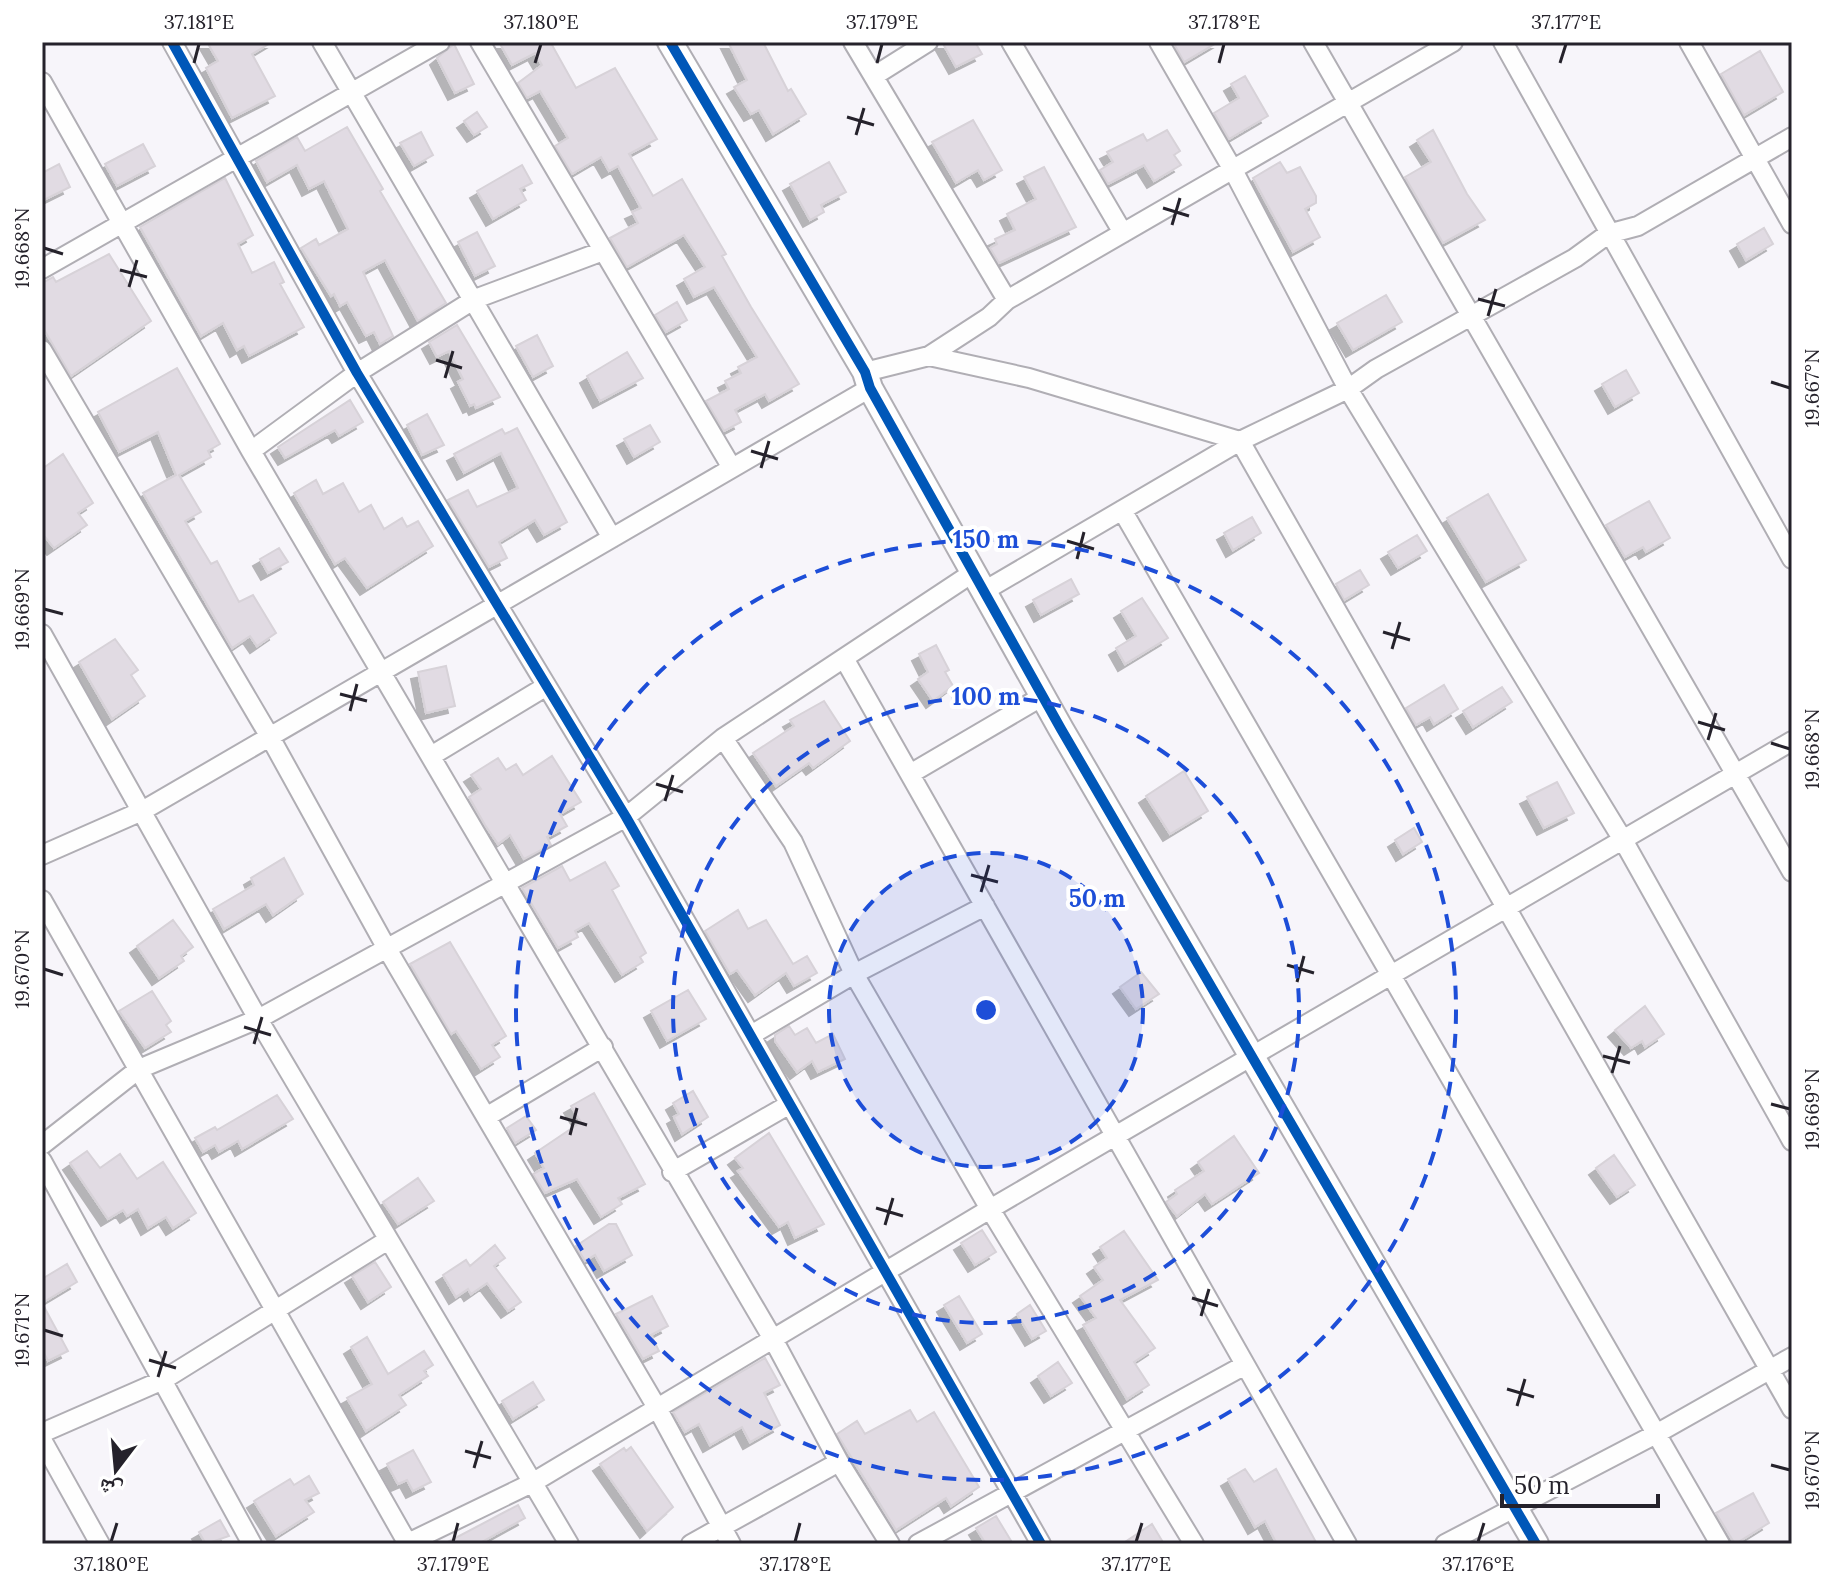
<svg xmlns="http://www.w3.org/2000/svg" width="1834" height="1586" font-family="Lora,'Noto Naskh Arabic',serif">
  <defs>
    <filter id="shadow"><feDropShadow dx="-7" dy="7" stdDeviation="0" flood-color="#0004"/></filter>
  </defs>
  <rect width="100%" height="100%" fill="#f7f5fa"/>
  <path fill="#e1dbe3" stroke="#d7d2d8" stroke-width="2" filter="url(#shadow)" d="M207 42H272L252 54 275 96 232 118 206 68 218 61Z
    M499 42H558L552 45 576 88 615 68 657 139 629 154 653 196 682 179 726 254 722 256 751 307 799 384 769 401 765 394 735 410 741 422 724 431 706 401 729 389 725 381 741 373 738 367 757 357 714 287 694 297 684 279 705 267 684 235 627 267 610 238 638 223 632 212 641 208 618 166 609 171 601 157 572 174 555 146 568 138 540 91 527 98 518 83 542 65 535 53 512 65Z
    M728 42H763L788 91 791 89 806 114 773 134 759 110 751 114 734 87 747 80Z
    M942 42H975L982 54 956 67Z
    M1173 42H1218L1184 62Z
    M454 44 474 84 455 93 437 58Z
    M1760 51 1783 92 1744 115 1721 74Z
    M1245 76 1268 116 1229 139 1214 113 1239 98 1231 84Z
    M477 112 487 127 474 135 464 121Z
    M973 120 1002 170 984 180 978 170 956 183 932 142Z
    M347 127 383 189 380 191 446 303 418 321 385 260 363 272 393 336 380 344 374 332 366 336 347 302 340 306 334 294 331 296 301 248 316 239 319 245 348 229 324 181 309 189 297 165 267 182 256 161 297 137 305 151Z
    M1167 130 1180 151 1174 155 1181 165 1154 181 1144 165 1108 184 1100 170 1113 162 1107 152 1143 134 1147 141Z
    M1433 130 1467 194 1485 220 1443 243 1405 177 1431 162 1417 140Z
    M421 132 433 155 414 166 400 143Z
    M143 144 155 166 117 186 105 164Z
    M829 162 846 192 821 205 824 212 810 220 790 184Z
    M1280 162 1287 173 1300 167 1316 196V203L1305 209 1320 237 1293 252 1253 178Z
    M59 164 70 187 42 201V173Z
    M522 165 532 183 520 189 526 200 493 219 477 191Z
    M1044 167 1076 227 999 263 990 248 997 244 995 239 1015 230 1007 214 1036 199 1024 177Z
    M225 178 253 235 238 244 252 273 274 262 284 282 280 284 304 327 249 356 244 346 237 350 223 323 201 336 140 227Z
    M1764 228 1773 244 1746 260 1737 244Z
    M477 232 495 266 475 276 458 242Z
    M109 254 151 321 71 376 42 326V283L53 277 56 282Z
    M1386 295 1402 322 1353 350 1337 323Z
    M677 302 687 320 666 332 655 315Z
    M457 325 500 397 476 408 474 404 470 406 458 382 463 379 449 351 437 357 429 342Z
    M537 335 553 366 533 377 516 346Z
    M627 352 643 378 600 401 587 376Z
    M177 368 220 444 208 451 211 457 179 475 201 512 185 521 211 564 217 561 239 602 253 595 276 633 257 646 250 636 232 648 143 493 176 475 158 432 119 452 98 412Z
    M1626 370 1639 393 1615 407 1602 384Z
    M350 400 363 422 339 436 335 430 285 458 278 447Z
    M427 414 444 445 422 455 407 425Z
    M650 425 660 442 634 457 624 439Z
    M517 428 567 522 544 535 535 520 499 542 507 558 489 567 448 500 468 490 477 507 518 488 501 453 464 473 454 454 502 429 505 434Z
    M63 454 93 503 78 513 87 525 54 548 42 533V469Z
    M316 480 323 494 343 483 359 512 371 505 384 529 402 518 407 527 418 521 433 546 367 588 345 558 335 564 294 493Z
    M1488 494 1526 560 1486 582 1447 518Z
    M1649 501 1670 538 1646 552 1643 547 1625 557 1606 525Z
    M1252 517 1261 533 1233 550 1224 533Z
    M1417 535 1427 551 1398 568 1388 552Z
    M279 548 288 562 268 573 260 559Z
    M1360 570 1369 585 1344 600 1336 584Z
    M1071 579 1079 594 1041 615 1033 600Z
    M1142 598 1168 638 1125 664 1116 648 1136 636 1121 611Z
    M115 639 138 670 131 675 145 696 112 719 79 662Z
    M936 645 949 670 945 672 953 686 933 701 918 679 928 672 919 654Z
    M446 666 455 706 426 713 418 672Z
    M1444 685 1458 709 1434 724 1430 717 1416 725 1406 708Z
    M1502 687 1512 702 1473 727 1463 711Z
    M824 701 850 741 813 768 809 763 776 786 753 753 794 726 790 720Z
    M552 756 581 802 560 814 567 826 547 837 551 845 524 859 510 835 498 844 485 825 469 797 481 789 471 775 498 758 506 770 516 764 523 775Z
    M1184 771 1208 811 1170 834 1146 796Z
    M1557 782 1574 813 1544 828 1527 797Z
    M1414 828 1422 842 1403 854 1395 840Z
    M284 858 303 894 273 915 266 904 224 929 213 909 254 885 251 878Z
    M605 862 619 886 612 890 646 953 640 957 643 962 622 975 589 923 575 931 578 937 558 948 522 888 562 866 570 881Z
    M738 910 748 929 766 920 793 964 807 956 817 973 794 986 786 973 755 995 737 970 730 974 705 931Z
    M173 920 193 947 181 956 184 961 159 978 137 946Z
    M450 942 506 1036 492 1045 500 1057 481 1069 456 1031 451 1034 410 964Z
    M1141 972 1159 994 1136 1009 1120 987Z
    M688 990 706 1019 667 1041 651 1011Z
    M152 991 171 1021 166 1025 171 1032 145 1048 119 1011Z
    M1645 1006 1664 1034 1645 1047 1642 1041 1631 1048 1615 1030Z
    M789 1026 795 1035 807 1028 816 1043 833 1034 845 1059 818 1072 812 1061 797 1072 775 1041V1035Z
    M693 1091 708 1117 682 1134 674 1117 679 1114 673 1103Z
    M594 1093 645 1184 618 1198 622 1204 601 1217 577 1179 545 1193 533 1174 544 1168 535 1153 581 1122 571 1106Z
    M277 1095 293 1119 242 1149 238 1141 219 1152 215 1145 203 1152 195 1138 215 1127 217 1130Z
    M526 1116 536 1130 515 1143 507 1128Z
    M769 1133 824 1224 795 1238 788 1222 779 1227 738 1171 743 1168 735 1158Z
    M1234 1136 1259 1173 1212 1204 1205 1194 1177 1216 1166 1202 1177 1194 1175 1190 1204 1171 1198 1162Z
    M87 1151 100 1168 120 1154 137 1179 163 1162 196 1213 173 1228 166 1217 148 1228 138 1209 127 1216 123 1210 108 1219 70 1163Z
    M1614 1155 1635 1185 1617 1197 1596 1168Z
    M418 1178 434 1201 398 1224 383 1202Z
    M609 1224H616L632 1255 604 1271 595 1255 585 1261 576 1246Z
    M982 1230 996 1252 975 1265 961 1243Z
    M1124 1231 1158 1280 1120 1300 1155 1348 1134 1362 1149 1385 1127 1399 1083 1325 1096 1318 1080 1296 1103 1280 1094 1267 1107 1258 1100 1247Z
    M495 1245 505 1258 494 1266 521 1302 508 1311 487 1283 471 1294 468 1289 456 1297 443 1275 466 1260 470 1266Z
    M375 1262 391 1287 368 1302 352 1276Z
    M67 1264 77 1282 42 1303 68 1351 48 1361 42 1349V1279Z
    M652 1296 668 1326 651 1335 659 1351 643 1359 616 1314Z
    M959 1296 982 1334 967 1343 944 1305Z
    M1030 1305 1046 1331 1032 1339 1017 1314Z
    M367 1337 388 1374 424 1351 433 1365 424 1371 428 1376 399 1395 406 1405 366 1431 347 1398 372 1384 351 1347Z
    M765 1358 780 1385 764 1393 780 1425 750 1442 742 1427 710 1445 699 1424 685 1432 673 1412Z
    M1058 1362 1072 1383 1051 1396 1038 1376Z
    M533 1382 544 1400 513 1419 502 1401Z
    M910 1410 917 1422 934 1412 979 1487 951 1506 946 1498 896 1530 837 1434 857 1421 865 1434Z
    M631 1447 673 1507 647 1531 600 1464 624 1448 626 1451Z
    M413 1450 431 1482 413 1491 407 1480 398 1484 387 1464Z
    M1245 1469 1254 1482 1276 1469 1317 1544H1277L1265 1521 1255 1527 1228 1479Z
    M309 1476 319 1493 305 1500 314 1512 276 1536 254 1501 290 1479 294 1485Z
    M1753 1493 1769 1523 1735 1544 1716 1513Z
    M518 1505 525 1518 478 1544H444Z
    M996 1516 1013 1544H986L976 1528Z
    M220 1520 229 1536 206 1544 199 1532Z
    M1152 1524 1164 1544H1122Z"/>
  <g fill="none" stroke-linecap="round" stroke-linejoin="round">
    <defs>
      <path id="street" d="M172 42 357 373 626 817 1041 1544
        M322 42 612 538
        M480 42 732 468
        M853 42 1007 300
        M1011 42 1123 233
        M1159 42 1233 170 1348 389 1623 840 1792 1141
        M1313 42 1792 872
        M1503 42 1792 559
        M1689 42 1792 224
        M874 76 928 42
        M42 82 251 451 773 1339 839 1462 890 1544
        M42 269 440 42
        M42 350 270 737 386 947 656 1406 731 1544
        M929 356 1029 378 1240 441 1348 389 1376 369 1575 258 1608 234 1638 226 1792 137
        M865 372 929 356 989 317 1007 300 1453 42
        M251 451 357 373 475 299 603 251
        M1122 510 1720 1544
        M984 591 1240 441 1792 1409
        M42 634 258 1019 569 1544
        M845 660 1347 1544
        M723 738 793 842 854 974 990 1209 1194 1544
        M431 756 545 687
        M910 774 1043 696
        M42 855 142 811 870 388
        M42 900 408 1544
        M751 1035 854 974 985 906
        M486 1117 603 1047
        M42 1145 139 1069 258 1019 626 817 723 738 974 572
        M42 1161 252 1544
        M672 1172 790 1104
        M42 1433 163 1380 388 1240
        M42 1440 100 1544
        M406 1544 532 1483 990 1209 1792 741
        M691 1544 839 1462
        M918 1544 1245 1365
        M1445 1544 1656 1434 1792 1357"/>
      <path id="secondary" d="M670 42 865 372 870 388 1061 729 1536 1544"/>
    </defs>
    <use href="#street" stroke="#b0aeb4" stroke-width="22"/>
    <use href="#secondary" stroke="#b0aeb4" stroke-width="28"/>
    <use href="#street" stroke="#fefefe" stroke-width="18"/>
    <use href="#secondary" stroke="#fefefe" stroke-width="24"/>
    <defs>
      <path id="cycleway" d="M172 42 357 373 626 817 1041 1544
        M670 42 865 372 870 388 1061 729 1536 1544"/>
    </defs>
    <use href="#cycleway" stroke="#fff" stroke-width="15"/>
    <use href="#cycleway" stroke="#0057b8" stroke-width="10"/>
  </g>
  <path fill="none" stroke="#25222b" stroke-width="3" d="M194 63 199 44M535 63 541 44M877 63 882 44M1219 63 1224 44M1560 63 1566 44M847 117 874 125M856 135 864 108M1163 208 1189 216M1172 225 1180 198M44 248 63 254M120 270 147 277M129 287 137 260M1478 299 1505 306M1488 316 1496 289M436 360 462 368M445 378 453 351M1771 382 1790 388M751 451 778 459M761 468 769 441M1067 541 1094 549M1077 559 1084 532M44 609 63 614M1383 632 1410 640M1392 649 1400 622M340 694 367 701M350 711 357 684M1698 722 1725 730M1708 740 1716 713M1771 743 1790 749M656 784 683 792M665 801 673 775M971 875 998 882M981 892 989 865M1287 965 1314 973M44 969 63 975M1297 982 1304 956M244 1027 271 1035M254 1044 262 1017M1603 1056 1630 1063M1612 1073 1620 1046M1771 1104 1790 1109M560 1117 587 1125M570 1135 577 1108M876 1208 903 1216M885 1225 893 1198M1192 1298 1218 1306M1201 1316 1209 1289M44 1330 63 1336M149 1360 176 1368M158 1377 166 1351M1507 1389 1534 1397M1517 1406 1525 1379M465 1451 491 1458M1771 1465 1790 1470M474 1468 482 1441M111 1542 117 1523M453 1542 458 1523M795 1542 800 1523M1136 1542 1142 1523M1478 1542 1484 1523"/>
  <circle cx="986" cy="1010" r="157" fill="#1d4ed8" fill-opacity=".12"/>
  <g fill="none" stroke="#1d4ed8" stroke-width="4" stroke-dasharray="14 10">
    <circle cx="986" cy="1010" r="157"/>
    <circle cx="986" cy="1010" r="313"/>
    <circle cx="986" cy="1010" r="470"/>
  </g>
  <circle cx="986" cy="1010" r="12" fill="#1d4ed8" stroke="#fff" stroke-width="4"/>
  <g font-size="24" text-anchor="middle" font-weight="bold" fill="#1d4ed8" stroke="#fff" stroke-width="8" stroke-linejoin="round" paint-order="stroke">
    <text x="986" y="548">150 m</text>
    <text x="986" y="705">100 m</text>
    <text x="1097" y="907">50 m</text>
  </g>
  <rect width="1834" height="1586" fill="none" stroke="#ffffff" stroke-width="88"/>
  <g transform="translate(116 1470) rotate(196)" stroke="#ffffff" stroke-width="6" paint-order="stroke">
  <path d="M0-6L14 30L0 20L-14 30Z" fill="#25222b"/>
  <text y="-12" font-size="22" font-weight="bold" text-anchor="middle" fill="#25222b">ش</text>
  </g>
  <path d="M1502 1494v12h156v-12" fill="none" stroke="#25222b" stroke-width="4"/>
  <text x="1514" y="1494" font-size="24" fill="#25222b" stroke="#ffffff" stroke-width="6" paint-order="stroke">50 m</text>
  <rect x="44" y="44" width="1746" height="1498" fill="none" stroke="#25222b" stroke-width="3"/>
  <g font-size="20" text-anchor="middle" fill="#25222b">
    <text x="199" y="29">37.181°E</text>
    <text x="541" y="29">37.180°E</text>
    <text x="882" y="29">37.179°E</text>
    <text x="1224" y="29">37.178°E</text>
    <text x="1566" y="29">37.177°E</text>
    <text transform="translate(22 248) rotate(-90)" y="7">19.668°N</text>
    <text transform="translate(1812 388) rotate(-90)" y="7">19.667°N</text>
    <text transform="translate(22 609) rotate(-90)" y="7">19.669°N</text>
    <text transform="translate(1812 749) rotate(-90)" y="7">19.668°N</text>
    <text transform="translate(22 969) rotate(-90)" y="7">19.670°N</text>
    <text transform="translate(1812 1109) rotate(-90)" y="7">19.669°N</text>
    <text transform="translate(22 1330) rotate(-90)" y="7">19.671°N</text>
    <text transform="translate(1812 1470) rotate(-90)" y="7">19.670°N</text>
    <text x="111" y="1571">37.180°E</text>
    <text x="453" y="1571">37.179°E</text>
    <text x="795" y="1571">37.178°E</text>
    <text x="1136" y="1571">37.177°E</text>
    <text x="1478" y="1571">37.176°E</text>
  </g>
</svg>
